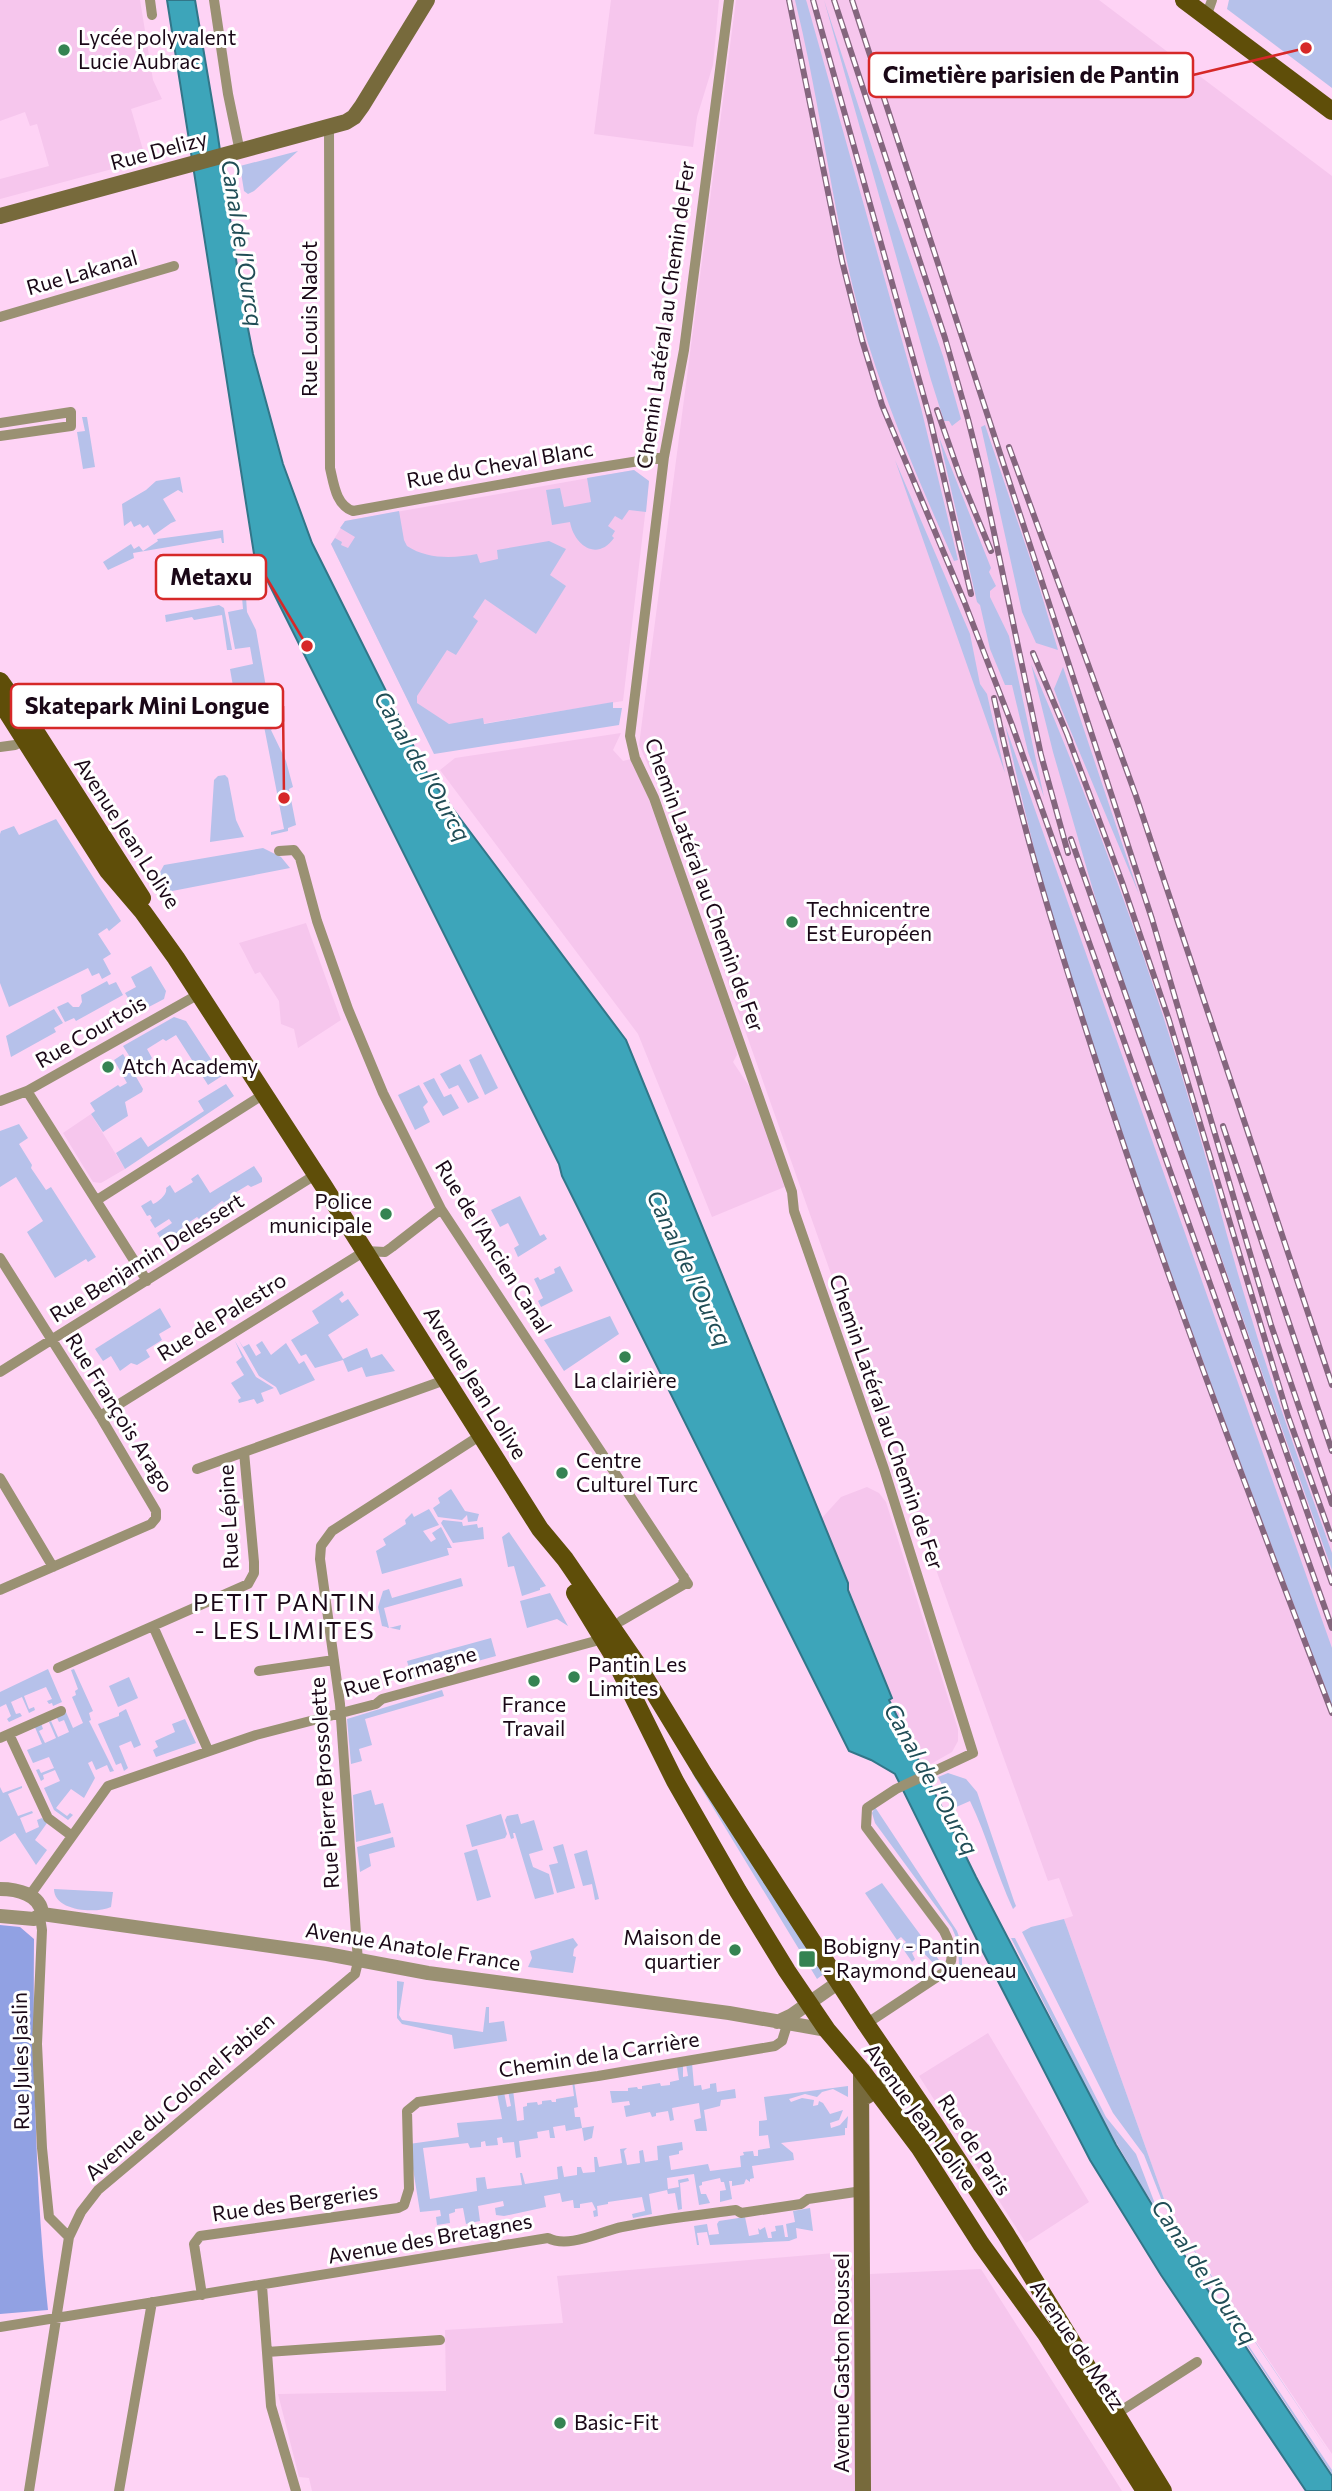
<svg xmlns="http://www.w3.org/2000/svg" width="1332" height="2491" font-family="Commissioner,sans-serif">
  <rect width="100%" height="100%" fill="#fed3f5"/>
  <path fill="#f6c6ed" d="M0 0H140L153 80 162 99 131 109 146 160 0 199V179L49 166 37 124 30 126 25 112 0 121Z
    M611 0H719L713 65 697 117 693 147 594 134Z
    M736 0H1099L1332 176V2454L1168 2210 1064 1919 1073 1916 1059 1878 1048 1881 902 1475 663 798 639 745Z
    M634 470 649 481 623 701 424 733 331 544 345 521Z
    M621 733 613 750 623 761 631 759 648 797 734 1035 737 1055 733 1062 753 1092 787 1186 712 1217 638 1034 440 770 455 758Z
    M306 923 341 1020 298 1048 294 1029 281 1024 279 1001 260 972 255 974 239 943Z
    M91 1114 125 1169 101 1183 93 1182 63 1133Z
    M867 1487 879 1493 886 1502 958 1729V1741L952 1752 922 1769 888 1699 892 1697 821 1519 841 1497Z
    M988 2033 1089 2202 1026 2243 919 2076Z
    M846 2252 848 2275 981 2269 1122 2491H312L309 2478 299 2477 278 2394 446 2391 445 2330 563 2323 557 2276Z"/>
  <path fill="#b6c1ea" d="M795 0H806L807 3 921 408 958 560 954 561C923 490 891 418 868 343 834 231 823 113 795 0Z
    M824 0 889 200 943 356 961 419 952 426 949 421H944L931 380Z
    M1229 0H1332V88L1227 9Z
    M298 151 254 191 248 194 244 191 240 166Z
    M82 417H87L95 467 83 469 77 432 85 431Z
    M985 425 1036 576 1058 650 1036 643 1022 612 981 427Z
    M939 437 991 568 989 572 996 586 990 591V597L1009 636 1044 797 1028 752 1012 685H1005L990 649 980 605 977 602Z
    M895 460 970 634 980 684 987 694 1005 773Z
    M634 470 649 481 646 512 629 510 622 520 615 516 608 526 615 531 612 536 614 538C597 562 574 545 570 522L552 525 546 490 560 488 564 507 591 502 587 478Z
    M180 477 183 493 178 490 163 499 176 521 171 523 154 535 148 525 143 528 140 524 134 527 131 521 124 526 122 504 146 490 156 481Z
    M399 511 404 540 407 546C428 560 455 558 477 554L480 563 498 559 497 550 549 541 566 549 550 575 566 586 536 634 485 599 473 617 478 621 456 655 447 650 417 696V703L449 724 483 718 484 724 613 702V708H622L619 725 434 754 331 544 335 538 342 542 341 545 348 548 355 537 340 528 345 521Z
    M223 530 224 543H222L221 538 133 553 134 558 108 570 103 562 131 544 134 549 139 546 143 551 158 541 157 539Z
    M242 597H246L247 612 256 630 266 687 263 689 275 727 271 730 286 761 293 787 289 789 296 825 288 828V831L271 835V832L284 829 262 716 258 711 252 712 253 717 207 725 206 718 215 716 216 720 229 718V714L233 713V709H237L230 669 253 664 250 647 235 649 228 612 243 609Z
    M219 605 224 608 232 650H227L222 615 194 620 192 617 166 622 165 615Z
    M1031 664C1094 810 1148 960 1193 1113 1212 1177 1228 1243 1248 1307 1273 1390 1303 1471 1332 1553V1570L1102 921 1053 752Z
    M1063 667 1139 894 1061 708 1054 689Z
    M1005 725 1332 1648V1705C1235 1449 1137 1193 1057 931 1036 863 1021 794 1005 725Z
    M225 775 228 778 236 820 244 837 210 842 214 780 218 776Z
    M56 819 121 921 109 931 107 928 98 934 111 954 103 959 111 974 102 979 99 973 92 976 88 968 9 1007 0 983V834L1 831 14 826 19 835Z
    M263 848 281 857 290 868 162 893 158 876 164 865Z
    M151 966 166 991 164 999 145 1009 142 1005 135 1009 125 993 136 987 131 977Z
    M107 981 109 985 116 982 123 995 76 1021 74 1018 65 1022 57 1007 68 1002 73 1007H79L82 1002 81 995Z
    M54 1009 63 1023 54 1028 56 1032 11 1057 6 1036Z
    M174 1017 186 1021 222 1076 208 1085 176 1035 166 1041 163 1039 147 1049 152 1058 146 1064V1073L142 1076 123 1046Z
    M123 1054 143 1089 142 1092 125 1102 128 1116 103 1132 91 1114 95 1111 90 1103 118 1085 120 1087 127 1083 114 1060Z
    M481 1054 498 1088 485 1095 469 1060Z
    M460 1064 479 1098 468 1103 458 1085 449 1089 440 1074Z
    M434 1078 444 1097 451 1094 459 1108 443 1116 423 1083Z
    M226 1084 234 1096 125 1169 116 1153 141 1137 148 1147 204 1111 198 1101Z
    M419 1085 428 1102 423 1107 430 1122 415 1130 398 1095Z
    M19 1124 28 1138 19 1144 32 1165 31 1168 46 1190 51 1187 96 1257 88 1262 86 1259 55 1278 27 1232 43 1221 16 1177 0 1187V1131Z
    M254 1166 262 1178V1182L251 1187 248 1185 233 1194 234 1198 225 1203 222 1201 199 1219 197 1217 182 1227 183 1230 163 1243 157 1233 172 1223 169 1219 155 1228 150 1220 152 1218 150 1215 147 1216 141 1206 151 1200 153 1204C158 1202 168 1194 166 1188L170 1185 175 1193 193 1182 191 1179 198 1174 210 1193Z
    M520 1196 540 1236 544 1234 547 1239 518 1257 514 1248 519 1245 508 1223 500 1227 491 1210Z
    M560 1266 573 1291 541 1307 538 1301 543 1298 534 1279 538 1277 540 1280 555 1273 554 1269Z
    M342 1291 344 1295 339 1299 342 1303 348 1299 359 1315 328 1335 343 1359 367 1348 371 1358 382 1354 395 1371 366 1377 362 1367 348 1372 343 1360 315 1368 306 1354 301 1356 291 1340 319 1323 312 1311Z
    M160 1308 171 1327 159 1334 162 1340 146 1350 150 1357 137 1365 131 1363 120 1371 111 1356 103 1361 95 1349Z
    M610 1316 619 1334 564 1371 544 1340Z
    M238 1339 243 1347 249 1344 256 1356 261 1353 256 1345 262 1341 271 1355 286 1343 299 1364 304 1361 315 1380 280 1395 276 1387 259 1376Z
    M235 1341 256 1377 274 1388 261 1393 264 1401 257 1404 254 1399 239 1403 238 1400 241 1398 231 1383 244 1375 236 1362 242 1357Z
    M451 1489 465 1511 479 1514 477 1521 468 1522 467 1515 462 1520 438 1517 433 1508 440 1503 438 1498Z
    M429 1509 439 1525 423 1531 431 1542 436 1539 432 1533 441 1527 452 1548H447L449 1555 382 1574 376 1551 386 1545 383 1539 406 1524 405 1520 412 1513 414 1517Z
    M443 1520 462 1522 463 1526 477 1524 478 1528 483 1527 484 1539 453 1543 441 1523Z
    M509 1532 546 1586 540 1588V1590L522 1596 514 1566 508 1567 502 1537Z
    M461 1578 463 1586 384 1608 389 1628 401 1625 400 1630 382 1626 378 1607 383 1591 389 1589 392 1598Z
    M550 1593 568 1626 557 1619 527 1628 520 1601Z
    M491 1638 496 1656 412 1679 407 1661Z
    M48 1669 62 1702 53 1706 52 1703 49 1704 47 1701 52 1699 46 1687 24 1696 29 1709 34 1707 35 1710 29 1713 22 1697 11 1702 16 1714 20 1713 22 1716 9 1722 7 1719 11 1716 6 1704 0 1707V1692Z
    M74 1669 93 1711 89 1713 91 1720 89 1721 114 1771 110 1772 107 1765 96 1770 92 1761 88 1763 95 1778 84 1798 71 1789 56 1808 67 1816 70 1813 73 1815 68 1820 54 1810 44 1788 60 1781 55 1770 43 1775 44 1779 41 1781 36 1770 39 1769 41 1773 54 1768 49 1757 33 1763 27 1750 42 1744 34 1725 41 1723 43 1729 39 1731 45 1743 56 1738 49 1722 51 1721 58 1737 69 1732 64 1720 59 1722 56 1716 66 1712 73 1728 83 1723 72 1697 76 1695 75 1691 78 1689 71 1670Z
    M129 1677 138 1698 118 1707 109 1686Z
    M442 1690 444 1696 365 1719 372 1745 359 1749 362 1761 351 1764 347 1719Z
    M126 1709 141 1745 134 1748 131 1741 119 1746 128 1768 124 1771 121 1763 116 1765 98 1724 119 1716V1713Z
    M185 1719 196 1743 156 1757 153 1750 158 1747 155 1741 175 1732 172 1724Z
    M694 1771 825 1973 817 1979 692 1773Z
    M948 1773 966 1779 977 1792 1014 1901 1016 1906 1013 1909C996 1873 987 1836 970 1801L954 1808 938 1777Z
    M22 1786V1788L8 1794 18 1816 32 1811 33 1813 20 1818 26 1833 39 1827 37 1820 42 1818 47 1823 35 1840 47 1850 36 1865 15 1833 0 1842V1787L3 1793Z
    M371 1790 375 1805 383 1803 391 1833 356 1842 353 1795Z
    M875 1807 957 1931 962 1945V1966H959L958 1942 952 1928 875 1823 872 1813Z
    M501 1814 507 1834 505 1838 472 1847 466 1825Z
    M518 1814 521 1824 534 1820 543 1850 529 1854 533 1867 549 1874 554 1894 535 1899 515 1833H513L514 1838 511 1839 505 1820 507 1816Z
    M393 1837 395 1847 369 1854 371 1866 360 1872 357 1847Z
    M563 1844 575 1888 557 1893 549 1865 558 1863 553 1847Z
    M477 1849 491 1897 477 1901 464 1853Z
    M587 1850 599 1899 595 1900 592 1884 583 1886 574 1854Z
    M882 1883 939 1960 934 1964 919 1948 912 1953 915 1959 912 1962 901 1946 906 1942 901 1937 897 1940 865 1893Z
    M54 1889 113 1892 111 1907C95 1914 54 1911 54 1889Z
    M1064 1919 1168 2210 1332 2457 1164 2206 1144 2155 1113 2113 1022 1932 1031 1927Z
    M573 1938 578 1945 574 1949 573 1956 576 1957 573 1973 528 1967 532 1958 530 1951Z
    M1011 1938H1015L1106 2117 1136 2154 1157 2209 1332 2470V2474L1144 2190 1103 2120Z
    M397 1981 404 1982 399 2015 402 2020 483 2032 486 2007H489V2023L504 2021 507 2041 454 2049 452 2035 402 2024 397 2018Z
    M692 2063 694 2086 701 2085 702 2090 710 2088V2084L716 2083 717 2092 735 2089 736 2098 721 2100 720 2106 704 2110 707 2131H696L694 2120 701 2118 699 2103 672 2108 674 2120 670 2121 668 2111 656 2113V2116L652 2117 650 2112 626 2117 624 2106 630 2105 629 2101 612 2103 610 2091H628V2088L637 2087 638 2089H642V2086L660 2083 661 2086 670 2085V2082L679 2080 677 2066 683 2065V2077L688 2076 686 2064Z
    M572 2081H574L578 2107 574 2108 575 2117H580L582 2128 594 2126 592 2138 584 2141 582 2128 566 2131 565 2125 553 2127 555 2138H550L549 2130 537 2132 538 2138 519 2141 521 2157 516 2158 514 2142 503 2143 502 2137 497 2138 498 2145 486 2146 485 2141 481 2142V2147L470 2148 468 2143 423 2148 430 2199 477 2191 476 2178 485 2177 487 2189 522 2185 520 2173H522L525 2184 558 2179 557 2167 562 2166 564 2177 577 2175V2167H581L583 2173 595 2172 594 2157H597L599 2167 622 2163 620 2149 627 2148 624 2151 627 2165 640 2163 639 2151 643 2150 645 2162 658 2160 657 2146 682 2142 683 2150 679 2151V2154L669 2156 671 2170 708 2164 710 2171 741 2167 740 2156 744 2155 743 2152 753 2151 754 2156H758V2150L770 2148 768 2135 759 2136V2121L767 2120 764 2097 848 2086V2097L833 2089 822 2092 817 2097 805 2094 789 2099 791 2102 802 2098 814 2100 813 2106 818 2105 819 2101 823 2103 830 2114 843 2110 839 2120 830 2123 831 2128 840 2125 848 2116 847 2128H845V2135L781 2143 793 2153 794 2160 752 2166 754 2178 750 2179V2182L746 2179 744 2184 732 2186V2181H729L732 2199 720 2202V2191L726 2190 724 2182H721L720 2178 702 2182V2185L699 2186 701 2194H706L710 2203 699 2205 694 2174 667 2178 668 2189 679 2187 678 2180 688 2178 689 2181 680 2183 682 2209 678 2210 675 2193 668 2194 667 2190 649 2194 652 2214 633 2218 632 2214 645 2211 642 2197 608 2202V2204L597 2206 598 2216 594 2217 593 2211 596 2210 592 2202 580 2204V2208H574L573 2200 562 2202 560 2193 544 2196 546 2207 504 2216 496 2215 495 2208 504 2206 503 2201 478 2206 480 2221 466 2224 463 2208 455 2209V2212L449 2214 450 2223 437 2225 436 2217 441 2216 440 2210 420 2212 409 2144 459 2137 457 2123 502 2119 497 2093 504 2092 507 2107 511 2106 508 2091 513 2090 517 2121 524 2120 523 2107 527 2106V2103L537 2102 538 2105 542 2104V2101L551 2100 552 2102H556V2099L574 2096Z
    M810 2208 813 2231 796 2228 797 2238 789 2241 710 2245 707 2232 697 2233 699 2245H697L694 2226 707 2224 709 2235 719 2234 717 2224 719 2221 745 2217 749 2236 759 2234 758 2228 760 2230 765 2227 768 2238H772L771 2232 776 2231 775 2226 783 2225 785 2237H788L786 2224 795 2222 793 2211Z"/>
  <path fill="#91a1e3" d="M0 1925 20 1927 34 1939C33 2063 35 2186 48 2310L0 2314Z"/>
  <path fill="#3da5ba" stroke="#327689" stroke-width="2" d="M167 0H195L217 130 241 293 253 354 283 464 312 543 429 777 626 1040 848 1583V1590L892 1698 889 1700 976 1877 1116 2145 1163 2223 1332 2476V2491H1306L1161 2275 1090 2160 982 1950 895 1774 871 1760 849 1751 562 1176 559 1164 254 554Z"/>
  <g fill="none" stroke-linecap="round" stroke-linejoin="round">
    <path stroke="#9a9173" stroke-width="10" d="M150 0 152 15
      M214 0 228 94 240 152
      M729 0 684 350 664 457 630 736 635 758 654 798 792 1192 794 1211 884 1469 973 1753 896 1789 867 1808 866 1827 944 1931C951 1945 956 1959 946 1971L866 2024
      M1206 17 1212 0
      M329 128 330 468C334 485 336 505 353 511L564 473 664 457
      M0 317 174 266
      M0 423 71 412V426L0 436
      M0 747 15 745 27 739
      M279 851 294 850 300 858 317 921 348 1009 383 1093 441 1209 688 1584
      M27 1091 147 1281
      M0 1101 27 1091 199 994
      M97 1200 264 1094
      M0 1258 100 1416 156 1511V1518L151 1524 0 1590
      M0 1372 315 1175
      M100 1416 365 1251 385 1252 392 1247 441 1209
      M197 1469 244 1452
      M0 1478 53 1567
      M621 1621 683 1585 684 1577
      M153 1626 208 1750
      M58 1668 248 1584 254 1573V1562L244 1452 445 1380
      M259 1671 334 1660
      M9 1734 48 1818 72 1836
      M0 1738 61 1711
      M30 1895 108 1786 256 1735 376 1704 382 1699 603 1639
      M40 1917 42 1930 37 2044 42 2148 49 2217 69 2237
      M262 2286 271 2406 296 2491
      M202 2295 194 2244 200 2236 398 2208 404 2205 409 2189 407 2111 418 2102 598 2076 775 2046 782 2041 787 2025
      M0 2327 548 2238C569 2249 601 2231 622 2227 660 2219 698 2215 736 2210L741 2213 801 2204 808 2199 862 2191
      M267 2352 440 2340
      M1116 2414 1197 2362
      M29 2491 69 2237 81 2212 98 2190 355 1974 358 1962 340 1704 320 1559 321 1546 332 1531 481 1435
      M119 2491 152 2302"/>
    <path stroke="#9a9173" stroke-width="14" d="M0 1889C16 1889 41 1894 42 1914L34 1919 0 1916
      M42 1914 327 1954 428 1973 729 2013 827 2030
      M777 2022 792 2015 839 1982"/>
    <path stroke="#776a3c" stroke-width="16" d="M0 216 346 122 354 117 362 106 427 0
      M861 2070 863 2491
      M867 2096 899 2072"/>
    <path stroke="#5f4e09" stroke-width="18" d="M1184 0 1332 111
      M0 681 32 726 142 898
      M0 701 108 871 143 912 176 958 323 1185 540 1529 565 1559 635 1661 703 1773 866 2024 935 2125 1006 2234 1163 2491
      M575 1593 611 1652 675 1781 738 1891 787 1971 827 2030 861 2070 919 2147 981 2244 1046 2334 1145 2491"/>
    <defs>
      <path id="rail" d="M789 0 842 261 862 340 882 405 964 601 1012 725 1332 1628
        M813 0 930 419 971 594
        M834 0 945 338 968 419 981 471 1041 755 1068 853
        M852 0 1152 919 1271 1325 1332 1504
        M937 410 960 476 991 551
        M1009 447 1136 796 1332 1385
        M1033 653 1070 741
        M994 698C1020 822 1057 941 1096 1061 1167 1281 1250 1497 1332 1713
        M1067 734 1122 882 1169 1020 1288 1416 1332 1539
        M1071 839 1332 1583
        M1223 1126 1332 1451"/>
    </defs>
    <use href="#rail" stroke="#84667e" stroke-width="6"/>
    <use href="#rail" stroke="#fff" stroke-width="3.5" stroke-dasharray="10" stroke-linecap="butt"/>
  </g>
  <g fill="#358352" stroke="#fff" stroke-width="2.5">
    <circle cx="64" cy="50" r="7"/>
    <circle cx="792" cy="922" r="7"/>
    <circle cx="108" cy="1067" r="7"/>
    <circle cx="386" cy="1214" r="7"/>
    <circle cx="625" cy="1357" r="7"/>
    <circle cx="562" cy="1473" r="7"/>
    <circle cx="574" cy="1677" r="7"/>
    <circle cx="534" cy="1681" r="7"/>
    <circle cx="735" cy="1950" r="7"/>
    <rect x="798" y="1950" width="18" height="18" rx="3.5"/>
    <circle cx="560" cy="2423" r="7"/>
  </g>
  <g text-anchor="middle" stroke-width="6" stroke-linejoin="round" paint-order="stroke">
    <g font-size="21" fill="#1a0817" stroke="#fff" text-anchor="start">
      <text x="78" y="45">Lycée polyvalent<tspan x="78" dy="24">Lucie Aubrac</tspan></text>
      <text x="806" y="917">Technicentre<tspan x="806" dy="24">Est Européen</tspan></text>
      <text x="122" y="1074">Atch Academy</text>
      <text x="372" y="1209" text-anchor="end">Police<tspan x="372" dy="24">municipale</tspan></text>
      <text x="625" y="1388" text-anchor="middle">La clairière</text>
      <text x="576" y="1468">Centre<tspan x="576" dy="24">Culturel Turc</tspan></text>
      <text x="588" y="1672">Pantin Les<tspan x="588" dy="24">Limites</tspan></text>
      <text x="534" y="1712" text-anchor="middle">France<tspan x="534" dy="24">Travail</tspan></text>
      <text x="721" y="1945" text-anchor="end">Maison de<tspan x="721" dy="24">quartier</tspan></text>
      <text x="823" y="1954">Bobigny - Pantin<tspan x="823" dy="24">- Raymond Queneau</tspan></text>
      <text x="574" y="2430">Basic-Fit</text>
    </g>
    <g font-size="21" fill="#1a0817" stroke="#fff">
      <text transform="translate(159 151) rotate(-15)" y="7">Rue Delizy</text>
      <text transform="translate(82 273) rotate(-16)" y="7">Rue Lakanal</text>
      <text transform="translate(666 315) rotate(-82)" y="7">Chemin Latéral au Chemin de Fer</text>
      <text transform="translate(310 319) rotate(-90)" y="7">Rue Louis Nadot</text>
      <text transform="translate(500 465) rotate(-10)" y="7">Rue du Cheval Blanc</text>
      <text transform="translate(127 833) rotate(57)" y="7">Avenue Jean Lolive</text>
      <text transform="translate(704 885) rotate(70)" y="7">Chemin Latéral au Chemin de Fer</text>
      <text transform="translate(91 1032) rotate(-30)" y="7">Rue Courtois</text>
      <text transform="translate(493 1247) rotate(58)" y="7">Rue de l'Ancien Canal</text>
      <text transform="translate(147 1258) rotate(-32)" y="7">Rue Benjamin Delessert</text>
      <text transform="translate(222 1317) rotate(-32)" y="7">Rue de Palestro</text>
      <text transform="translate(475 1383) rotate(58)" y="7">Avenue Jean Lolive</text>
      <text transform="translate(119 1413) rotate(58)" y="7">Rue François Arago</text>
      <text transform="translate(886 1422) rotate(71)" y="7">Chemin Latéral au Chemin de Fer</text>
      <text transform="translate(229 1517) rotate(-93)" y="7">Rue Lépine</text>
      <text transform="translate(410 1672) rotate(-16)" y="7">Rue Formagne</text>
      <text transform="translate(325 1783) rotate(-94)" y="7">Rue Pierre Brossolette</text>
      <text transform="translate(413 1947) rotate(9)" y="7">Avenue Anatole France</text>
      <text transform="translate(599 2055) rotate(-9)" y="7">Chemin de la Carrière</text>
      <text transform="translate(21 2061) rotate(-91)" y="7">Rue Jules Jaslin</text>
      <text transform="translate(180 2097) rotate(-41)" y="7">Avenue du Colonel Fabien</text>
      <text transform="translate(920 2117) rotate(54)" y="7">Avenue Jean Lolive</text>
      <text transform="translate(974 2145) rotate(57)" y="7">Rue de Paris</text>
      <text transform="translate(295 2203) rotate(-8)" y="7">Rue des Bergeries</text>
      <text transform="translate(430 2239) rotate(-10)" y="7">Avenue des Bretagnes</text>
      <text transform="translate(1077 2345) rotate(56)" y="7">Avenue de Metz</text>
      <text transform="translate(842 2363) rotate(-90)" y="7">Avenue Gaston Roussel</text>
    </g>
    <g font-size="23" font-style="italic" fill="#204d56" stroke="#fff">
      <text transform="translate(242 243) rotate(81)" y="8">Canal de l'Ourcq</text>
      <text transform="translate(422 766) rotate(60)" y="8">Canal de l'Ourcq</text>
      <text transform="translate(689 1268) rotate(65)" y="8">Canal de l'Ourcq</text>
      <text transform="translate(931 1779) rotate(61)" y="8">Canal de l'Ourcq</text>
      <text transform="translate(1204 2272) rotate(56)" y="8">Canal de l'Ourcq</text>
    </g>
    <g font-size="24" letter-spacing="2" fill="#1a0817" stroke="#fff">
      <text x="285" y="1611">PETIT PANTIN<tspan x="285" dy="28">- LES LIMITES</tspan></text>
    </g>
  </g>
  <path fill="none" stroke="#d62828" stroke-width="2.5" d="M1306 48L1193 75M307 646L266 577M284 798L283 706"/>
  <g fill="#d62828" stroke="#fff" stroke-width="2.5">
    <circle cx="1306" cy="48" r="7"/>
    <circle cx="307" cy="646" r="7"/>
    <circle cx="284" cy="798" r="7"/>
  </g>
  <g fill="#fff" stroke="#d62828" stroke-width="2.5">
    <rect x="869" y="53" width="324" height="44" rx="7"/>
    <rect x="156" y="555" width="110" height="44" rx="7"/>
    <rect x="11" y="684" width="272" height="44" rx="7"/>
  </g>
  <g font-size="23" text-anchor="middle" font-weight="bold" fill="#1a0817">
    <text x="1031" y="83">Cimetière parisien de Pantin</text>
    <text x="211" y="585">Metaxu</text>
    <text x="147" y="714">Skatepark Mini Longue</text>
  </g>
</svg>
